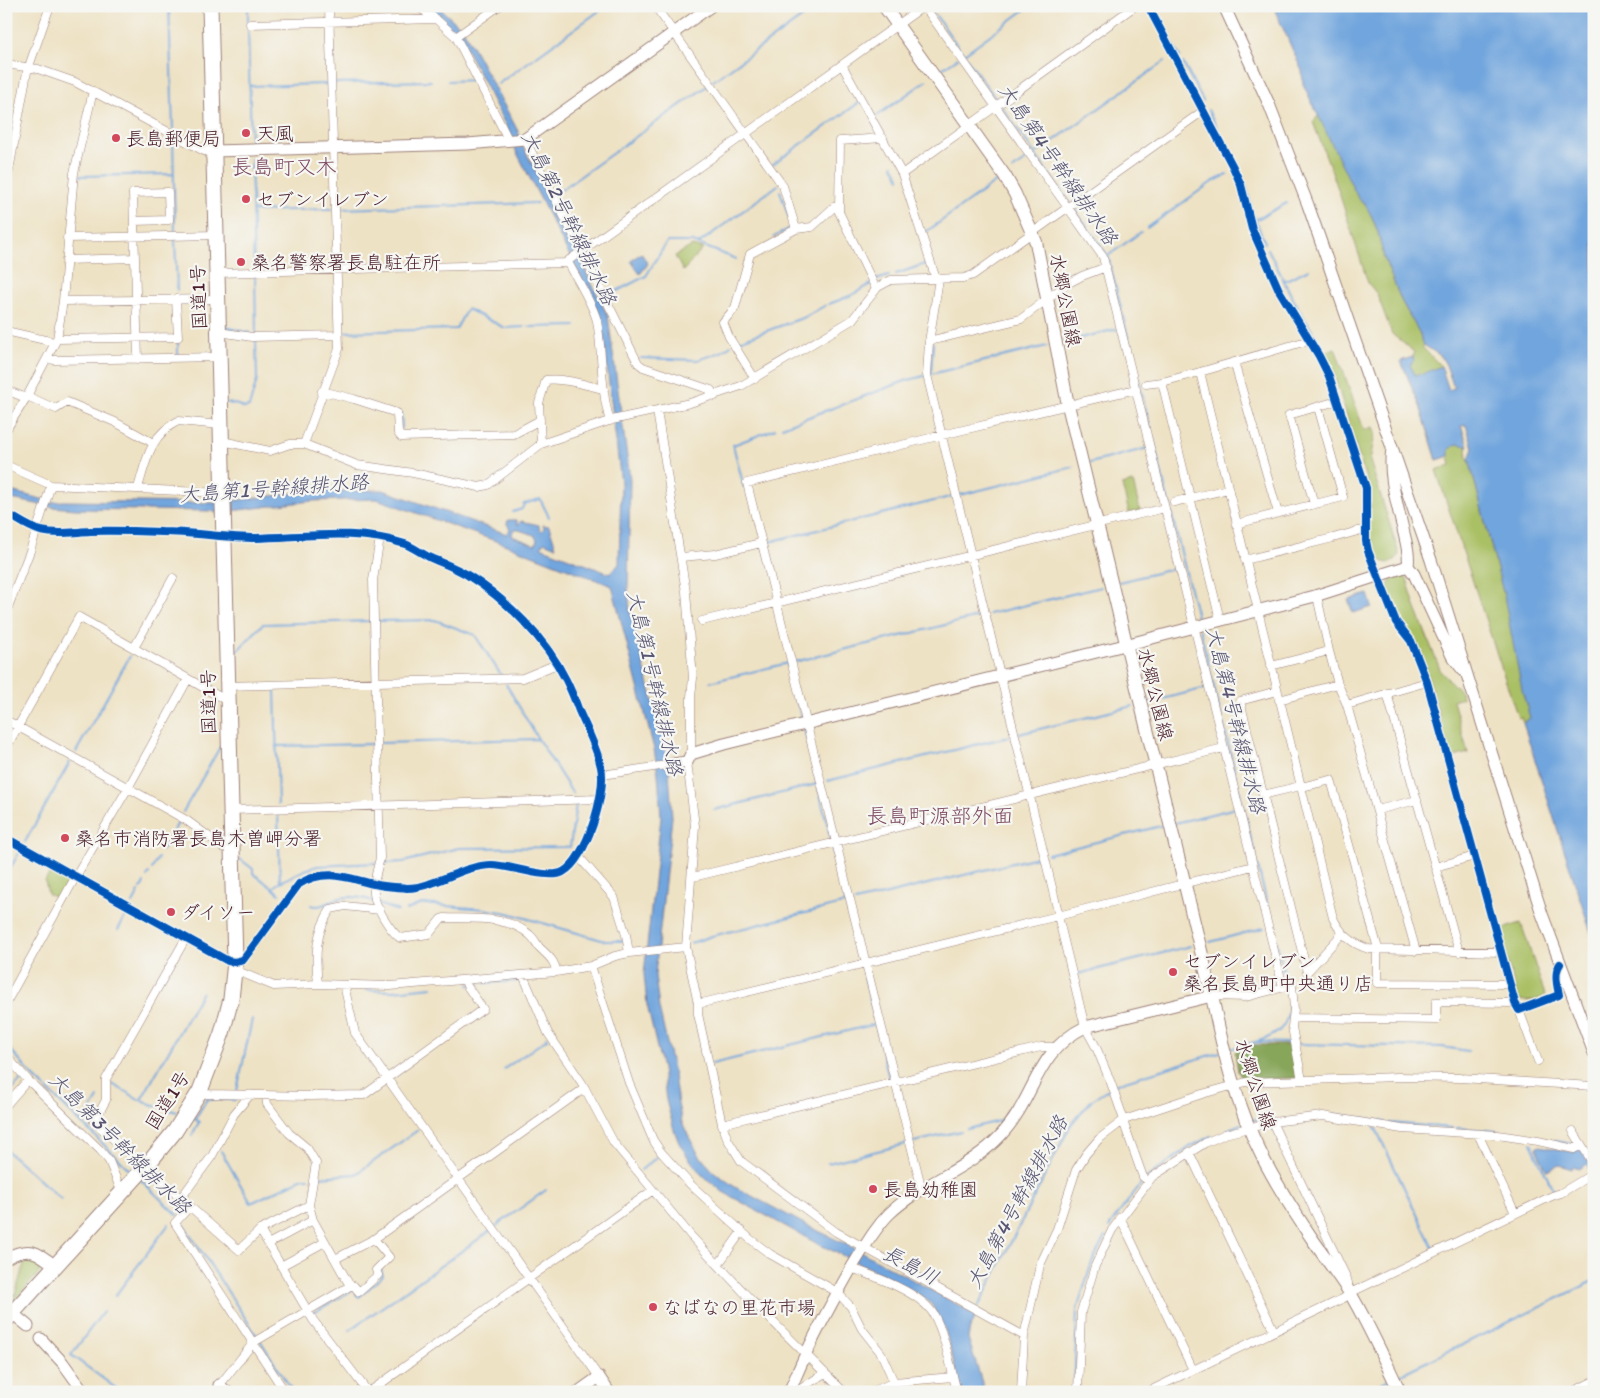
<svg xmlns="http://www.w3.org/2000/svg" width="1600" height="1398" font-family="Itim,'Klee One',sans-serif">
  <rect width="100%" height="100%" fill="#f6f6f2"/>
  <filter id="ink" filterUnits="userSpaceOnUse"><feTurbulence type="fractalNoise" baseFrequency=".02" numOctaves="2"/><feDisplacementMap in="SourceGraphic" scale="10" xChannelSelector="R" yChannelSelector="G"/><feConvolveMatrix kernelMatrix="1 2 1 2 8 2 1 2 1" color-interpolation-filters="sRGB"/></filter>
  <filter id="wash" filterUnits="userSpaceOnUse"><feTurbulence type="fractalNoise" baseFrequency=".0096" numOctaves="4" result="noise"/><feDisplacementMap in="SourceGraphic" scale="20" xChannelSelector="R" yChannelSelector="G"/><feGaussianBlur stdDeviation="1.12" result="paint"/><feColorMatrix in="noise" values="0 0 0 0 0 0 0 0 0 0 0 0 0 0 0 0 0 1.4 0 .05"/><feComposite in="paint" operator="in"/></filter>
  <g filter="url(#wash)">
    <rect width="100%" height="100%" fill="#eee2c4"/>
    <path fill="#aac065" stroke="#7a7048" d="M1319 115 1358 198 1365 204 1372 217 1378 232 1384 258 1402 302 1420 334 1423 348 1441 366C1442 374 1441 383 1443 390 1450 408 1473 439 1466 457L1469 459 1504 596 1544 715 1529 739 1521 717 1518 718 1436 470 1451 465 1449 456 1437 460 1420 406 1401 361 1413 357 1414 352 1392 334 1377 294 1368 283 1335 180 1313 122Z
      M692 246 703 249 683 271 675 256Z
      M1335 348 1364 430 1373 427 1375 433 1370 461 1399 554C1394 566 1381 565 1376 554H1373L1369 535V489L1334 374 1323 353Z
      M1133 482 1140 511 1129 513 1122 485Z
      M1400 575 1407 579 1415 606 1441 672 1461 692 1462 698 1453 701 1468 753 1451 758 1421 652C1414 635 1377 600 1391 580Z
      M53 868 65 874 67 884 59 899 48 894 45 881Z
      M1521 923 1545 995C1536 1002 1529 1002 1518 1000L1499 930Z
      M34 1257 41 1263 39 1273 13 1302 25 1260Z"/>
    <path fill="#87a65a" stroke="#686242" d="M1252 1045H1292L1299 1076 1296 1078 1243 1079 1238 1072 1235 1052 1237 1050Z"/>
    <path fill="#71a5dd" stroke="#5e6284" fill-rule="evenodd" d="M423 6H437L463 29 518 131 524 148 608 316 630 479 628 588 630 611 665 748 669 770 672 817 655 975 659 1008 673 1069 678 1104 682 1122 690 1139 699 1155 713 1171 735 1187 810 1227 860 1251 971 1312 978 1313 970 1328 968 1338 985 1392H962L945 1330 932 1305 923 1297 888 1277 816 1243 723 1192 701 1174 688 1157 679 1143 674 1130 666 1100 662 1069 647 1005 644 974 661 817 658 774 654 749 612 586 504 544 377 499 311 501 215 513 213 511 76 509 52 507 6 498V490L53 502 63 501 215 503 311 491 383 490 507 534 510 529 507 524 508 520H517V524L518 525 521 521 539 525V529L542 531 544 528 543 525 549 526 556 547 544 542 541 547 610 574 619 564 621 483 601 317 516 151 510 134 462 40 448 25ZM516 529 534 535 537 540 535 545 512 536 513 530Z
      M1273 6H1594V942L1523 723 1530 718 1522 690 1504 596 1469 459 1473 448 1466 425 1461 426 1468 446 1457 444 1449 449V456L1437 460 1420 406 1401 361 1413 357 1414 360 1410 365 1415 375 1423 374 1441 366 1449 390 1454 388 1446 365 1441 356 1422 344 1420 334 1402 302 1384 258 1378 232 1372 217 1365 204 1358 198 1303 84 1302 71Z
      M641 253 648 264 640 274 631 261Z
      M1368 594 1372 607 1353 613 1348 600Z
      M1540 1146 1573 1152 1580 1148 1589 1163 1579 1169 1573 1167 1572 1169 1559 1165 1547 1171 1536 1148Z"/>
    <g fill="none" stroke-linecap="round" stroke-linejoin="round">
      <path stroke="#71a5dd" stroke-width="2" d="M169 6 173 130
        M248 6V22
        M929 6 998 102
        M1156 11 1160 20
        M248 27 251 143
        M1164 28 1180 57
        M964 54 1030 6
        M1183 63 1203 101
        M940 70 958 58
        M448 81 476 80
        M713 81 818 6
        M336 83 431 81
        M498 84 606 6
        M249 86 327 84
        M1001 106 1070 204
        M1208 110 1226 146
        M875 117 926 81
        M173 138 175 232
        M1038 152 1165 61
        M1231 154 1235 163
        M251 159 254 269
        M772 165 860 102
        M893 165 900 179
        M1238 169 1245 183 1251 205
        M1012 170 1029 158
        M80 176 174 174
        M557 193 707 86
        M1073 207 1108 256 1198 621
        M338 209 537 203
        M253 211 332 209
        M1252 212 1265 243
        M1255 220 1287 203
        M1147 228 1212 182 1227 175
        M926 232 997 181
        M774 237 792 227 780 191
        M175 239 177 290
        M698 244 778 185
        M1268 249 1295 303 1322 347
        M1109 255 1141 232
        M896 274 928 263
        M255 275 256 334
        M876 280 889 276
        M1284 281 1309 269
        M609 295 646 276 667 242H693L736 259
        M829 304 850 296 871 284
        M226 327 250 333
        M529 327 575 326
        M342 332 456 329 467 309 505 328 524 327
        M178 341V355
        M736 342 805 317 826 305
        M1064 342 1117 329
        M933 343 931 374 1047 346
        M641 358 698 360 721 352 731 345
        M228 403 238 405 244 408 249 407 257 380 256 341
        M401 413 402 428
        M782 427 905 381 924 376
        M1090 463 1148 448
        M744 487 733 445 775 429
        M960 495 1073 467
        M513 512 522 509 524 504 540 499 549 517
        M765 543 954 496
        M1119 582 1177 568
        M989 614 1101 587
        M377 621 435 620 475 635 501 675
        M1200 630 1287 985
        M237 651 263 624 370 621
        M794 662 982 616
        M788 665 801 717
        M710 682 788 663
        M506 684 538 739 573 794
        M275 689 278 804
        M1147 703 1206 688
        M804 728 831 840
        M1019 734 1133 706
        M381 743 538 739
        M277 746 373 744
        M76 752 130 656
        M827 781 1012 736
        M714 810 817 784
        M183 812 220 747
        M278 813 280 882
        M1175 823 1236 808
        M25 842 70 762
        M162 850 178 823
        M1048 854 1161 826
        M240 859 253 869V873L280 894
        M382 863 403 862 459 848 570 847 576 804
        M152 869 158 858
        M6 876 20 851
        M147 877 149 873
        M141 888 144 883
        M272 888 280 882 305 870 317 866 376 863
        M855 902 1041 856
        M133 903 139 892
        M846 903 860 958
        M379 904 398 911
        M311 905C323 909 329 900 341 898 351 896 364 898 373 901
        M406 910 422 904 484 909 508 913 605 941H623
        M118 930 128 911
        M1210 942 1264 928
        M691 943 712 936 846 903 832 847
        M863 970 889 1079
        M1078 974 1191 946
        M485 983 517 981
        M469 985 479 984
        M366 990 393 991 432 987
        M1254 1042 1292 1043
        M6 1044 29 1072 132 1172
        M1298 1044 1442 1047 1468 1051
        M1230 1049C1267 1038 1295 1038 1288 990
        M712 1064 876 1024
        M504 1069 547 1039 546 1037
        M112 1084 144 1102 177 1112
        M1115 1085 1125 1081 1220 1052
        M237 1091 252 1019
        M6 1097 21 1080
        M141 1100 202 992
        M1333 1114 1358 1118
        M1362 1118 1385 1122
        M195 1119 207 1099 235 1100
        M1253 1120 1272 1118
        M1390 1123 1452 1128
        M82 1124 98 1098
        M1375 1127 1433 1248
        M1457 1128 1497 1131
        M967 1129 1003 1120
        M1227 1130 1241 1124
        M192 1135 199 1122 193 1118
        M1555 1141 1572 1144
        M914 1142 961 1131
        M1531 1143 1554 1192
        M6 1150 61 1199
        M221 1151 251 1203 303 1178H309
        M828 1163 906 1144
        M1588 1163 1591 1170
        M641 1170 657 1157
        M319 1177 356 1174 418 1130
        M1146 1178 1190 1147 1211 1136
        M141 1180 177 1215
        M180 1219 257 1336
        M496 1226 546 1190
        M1109 1228 1113 1221 1143 1181
        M356 1294 359 1297 383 1276 381 1269
        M115 1296 169 1224
        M978 1307 1071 1124 1092 1100 1111 1088
        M103 1312 71 1355 121 1392
        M313 1313 353 1290
        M350 1330 490 1231
        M260 1340 293 1392
        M1399 1375 1594 1281
        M1074 1392 1077 1310 1092 1262 1105 1237
        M1363 1392 1388 1380"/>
    </g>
  </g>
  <g filter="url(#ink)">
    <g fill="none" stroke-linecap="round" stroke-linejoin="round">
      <defs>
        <path id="street" d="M417 6 436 19
          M655 6 783 186 796 229 750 254 735 308 723 322 729 337 755 379
          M924 6 1103 257 1283 987
          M1148 6 1233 167 1241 185 1252 229 1279 290 1319 356 1329 376 1366 488V541L1368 551 1396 622 1411 641 1427 682 1515 1003 1519 1010 1559 995C1557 984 1554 973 1560 964
          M250 24 436 19 456 37 509 141
          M456 37 499 6
          M6 64 38 69 75 82 204 151H213
          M842 65 902 174 936 279
          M525 139 638 363 643 367 711 390 715 396
          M902 174 1135 6
          M6 187 27 72 50 6
          M134 221 169 220 168 192 133 193 138 359
          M796 229 812 227 834 207 839 206
          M67 238 216 235
          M66 260 135 258
          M568 262C576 278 593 304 597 321 603 354 600 389 610 421
          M217 273 565 263 924 6
          M939 279 929 342 927 375 1059 916
          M876 289 839 212 840 141 883 138
          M63 301 218 299
          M6 331 54 342
          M219 332 252 337 338 335
          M57 339 178 337 176 299
          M929 341 1021 319 1067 284 1082 276 1106 267
          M47 359 55 360 219 357
          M1234 362 1278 513
          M1200 372 1333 918C1340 933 1352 944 1369 949L1501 952
          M1162 382 1220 620
          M1146 384 1162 382 1200 372 1310 340
          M6 390 26 398
          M322 391 354 399 397 413 398 433 401 437 514 434 540 420
          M27 396 56 409 67 402 115 422 153 443
          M657 411 686 592 693 678 691 697V754
          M6 430 26 398 57 339 63 301 74 173 93 91
          M222 441 270 451 290 444H304L357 465 413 473 479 487 488 485 541 444 612 420 690 403 741 386 852 320 878 287 891 280 964 278 973 275 1203 111
          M304 444 339 349 329 6
          M541 444 539 403 546 380C561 377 589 386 604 389
          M6 465 51 485 222 493
          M138 488C146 461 150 435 178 421L221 425
          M1174 502 1228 489
          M1314 504 1289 415 1337 401
          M6 513C17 519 29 528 41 531 58 535 73 532 90 531 114 530 138 531 162 532 194 532 224 538 256 538 305 537 357 528 405 544 413 547 421 553 429 557 442 563 457 568 469 576 507 600 546 639 566 680 571 690 575 700 579 711 587 729 597 748 601 767 607 792 586 860 563 872 549 880 509 865 492 865 462 865 435 888 407 888 396 887 384 887 374 884 347 878 326 868 299 884L243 960 235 962 228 961 6 838
          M1236 524 1343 497 1318 407
          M380 538 373 580 380 858C377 870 373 882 374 894 375 906 390 931 400 938L429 934 441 919 444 918C473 919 507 915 530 935 534 938 536 943 539 947 546 954 556 961 556 972
          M681 557 715 554 761 543
          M1245 560 1333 538 1365 529
          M1317 596 1329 651 1338 684 1347 705 1416 951
          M6 612 30 551 51 485
          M702 621 1165 508
          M134 648 173 578
          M1271 666 1329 651
          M228 686 523 678 557 664
          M1277 691 1240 701 1307 972 1343 933
          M1387 693 1459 952
          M1279 700 1338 684
          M1347 705 1427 682
          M6 720 186 820 223 847H232
          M6 748 79 617 229 702
          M687 762 695 826 686 947 698 1004V1014L722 1124 728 1140 741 1161 836 1232 1024 1336
          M602 775 673 764
          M1301 787 1331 780 1377 945V983L1510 984
          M1263 795 1300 786
          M231 810 600 799
          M1377 810 1417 800
          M579 857 614 897 626 935 629 953
          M1435 867 1475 856
          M693 877 1224 748
          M1058 916 1085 1027 1096 1047 1111 1083 1124 1120
          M591 966 629 1083 653 1140 661 1152 690 1184 750 1239 770 1254 837 1292 851 1307 862 1329 881 1353 894 1382 900 1392
          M235 970 274 986 318 984 390 986 556 972 591 966 615 956 629 953 686 947
          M523 975 548 1033 582 1083 614 1143 691 1236 752 1301 844 1392
          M318 984C315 957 315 932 331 909L345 906 380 910
          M344 985 355 1033 599 1377
          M1212 996 1246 997 1292 985 1294 1009 1292 1027 1302 1080
          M6 1003 76 876 128 788 188 679
          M698 1004 1058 916 1253 866
          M1519 1010 1538 1061
          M1294 1018 1436 1020V1002L1515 1003
          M6 1056 28 1080 100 1150 109 1161 122 1193
          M200 1091 207 1094 310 1096 364 1095 483 1009 467 986 465 980
          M266 1095 267 1104 289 1133 307 1148 316 1163 309 1205 260 1230 313 1320 368 1392
          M6 1105 28 1080
          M1123 1121 1143 1177 1148 1181
          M1272 1122 1347 1279 1348 1283
          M722 1124 1041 1047H1055
          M1573 1131 1594 1165
          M1478 1134 1515 1213
          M1189 1152 1274 1331
          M129 1153 94 1122 106 1100V1079L186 938
          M147 1165 151 1172 239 1250 260 1230
          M922 1190 747 483 942 435 1136 389
          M181 1198 212 1156 234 1114 250 1095
          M190 1206 175 1223 285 1392
          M1120 1217 1193 1370
          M268 1244 313 1220
          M335 1259 374 1239 585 1088
          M718 1265 742 1231
          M281 1266 325 1242
          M851 1268C874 1276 922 1293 934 1315 945 1335 951 1369 957 1392
          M350 1286H354L359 1292 378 1275 376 1270 389 1257 374 1239
          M790 1390 797 1391 825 1373
          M214 1392 254 1342 350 1286 313 1220 309 1205
          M369 1392 653 1190
          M872 1392 894 1382 953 1377
          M1021 1392 1024 1336 1040 1265 1057 1229 1076 1170 1086 1154 1099 1139 1124 1120 1202 1094 1246 1082 1398 1077 1460 1078 1593 1086
          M1078 1392 1081 1312 1095 1266 1112 1230 1152 1177 1205 1143 1225 1134 1272 1122 1323 1116 1402 1129 1498 1135 1538 1141 1574 1149 1581 1145
          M1147 1392 1344 1298 1350 1293 1552 1196 1561 1193 1594 1173
          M1572 1392 1594 1381"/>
        <path id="secondary" d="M1224 6 1269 104 1308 205 1431 560 1542 914 1594 1053
          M213 151 468 144 525 139 711 6
          M1392 449C1388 473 1396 500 1402 525 1405 539 1410 552 1408 566
          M1408 566 1414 574 1452 656 1463 670
          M673 764 687 762 691 754 724 744 1125 645 1315 596 1408 566
          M6 1258C29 1246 37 1251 55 1266
          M6 1308 28 1326
          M41 1339 63 1363 84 1392
          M219 1385 227 1392
          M578 1392 599 1377 609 1392
          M789 1392C795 1379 800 1366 806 1354 820 1324 836 1295 852 1267 864 1248 874 1229 889 1214 922 1182 970 1169 1001 1135 1036 1098 1034 1052 1085 1027L1212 996"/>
        <path id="primary" d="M884 6 1005 176 1015 194 1036 242 1068 405 1212 996C1223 1051 1236 1105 1262 1156 1277 1186 1296 1215 1315 1243 1327 1260 1339 1276 1350 1293 1369 1325 1384 1359 1400 1392"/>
        <path id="highway" d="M6 1320 147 1165 175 1131 200 1091 222 1033 231 999 235 962 210 6"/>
      </defs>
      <use href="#street" stroke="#9c8078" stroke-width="9"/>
      <use href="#secondary" stroke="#9c8078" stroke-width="13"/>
      <use href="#primary" stroke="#9c8078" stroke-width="14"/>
      <use href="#highway" stroke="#9c8078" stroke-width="17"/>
      <use href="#street" stroke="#fff" stroke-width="8"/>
      <use href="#secondary" stroke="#fff" stroke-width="11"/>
      <use href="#primary" stroke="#fff" stroke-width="12"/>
      <use href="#highway" stroke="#fff" stroke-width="15"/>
      <defs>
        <path id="cycleway" d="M1148 6 1233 167 1241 185 1252 229 1279 290 1319 356 1329 376 1366 488V541L1368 551 1396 622 1411 641 1427 682 1515 1003 1519 1010 1559 995C1557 984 1554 973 1560 964
          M6 513C17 519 29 528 41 531 58 535 73 532 90 531 114 530 138 531 162 532 194 532 224 538 256 538 305 537 357 528 405 544 413 547 421 553 429 557 442 563 457 568 469 576 507 600 546 639 566 680 571 690 575 700 579 711 587 729 597 748 601 767 607 792 586 860 563 872 549 880 509 865 492 865 462 865 435 888 407 888 396 887 384 887 374 884 347 878 326 868 299 884L243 960 235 962 228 961 6 838"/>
      </defs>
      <use href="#cycleway" stroke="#f6f6f2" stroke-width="11"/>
      <use href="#cycleway" stroke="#0057b8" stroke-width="8"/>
    </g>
  </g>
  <g fill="#d1495b" stroke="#f6f6f2" stroke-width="2">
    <circle cx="246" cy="133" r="5"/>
    <circle cx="116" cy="138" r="5"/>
    <circle cx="246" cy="199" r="5"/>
    <circle cx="241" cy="262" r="5"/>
    <circle cx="65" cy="838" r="5"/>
    <circle cx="171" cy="912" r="5"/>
    <circle cx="1173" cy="972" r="5"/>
    <circle cx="873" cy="1189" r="5"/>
    <circle cx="653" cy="1307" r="5"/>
  </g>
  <g text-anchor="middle" stroke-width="4.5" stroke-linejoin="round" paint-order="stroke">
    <g font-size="19" fill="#4a1f2b" stroke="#f6f6f2" text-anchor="start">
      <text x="256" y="140">天風</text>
      <text x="126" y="145">長島郵便局</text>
      <text x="256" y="206">セブンイレブン</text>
      <text x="251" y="269">桑名警察署長島駐在所</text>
      <text x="75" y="845">桑名市消防署長島木曽岬分署</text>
      <text x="181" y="919">ダイソー</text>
      <text x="1183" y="968">セブンイレブン<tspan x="1183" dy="22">桑名長島町中央通り店</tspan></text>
      <text x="883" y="1196">長島幼稚園</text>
      <text x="663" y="1314">なばなの里花市場</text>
    </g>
    <g font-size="19" fill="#4a1f2b" stroke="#f6f6f2">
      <text transform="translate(198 297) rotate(-92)" y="7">国道1号</text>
      <text transform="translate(1066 300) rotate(79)" y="7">水郷公園線</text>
      <text transform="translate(1156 694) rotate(76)" y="7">水郷公園線</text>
      <text transform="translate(208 702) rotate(-91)" y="7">国道1号</text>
      <text transform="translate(1256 1084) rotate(72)" y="7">水郷公園線</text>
      <text transform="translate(167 1100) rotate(-58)" y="7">国道1号</text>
    </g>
    <g font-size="20" font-style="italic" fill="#5a5572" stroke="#f6f6f2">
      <text transform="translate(1058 164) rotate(55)" y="7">大島第4号幹線排水路</text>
      <text transform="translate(569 218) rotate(64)" y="7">大島第2号幹線排水路</text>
      <text transform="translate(274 488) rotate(-4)" y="7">大島第1号幹線排水路</text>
      <text transform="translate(655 683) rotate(77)" y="7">大島第1号幹線排水路</text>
      <text transform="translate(1236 720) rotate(76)" y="7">大島第4号幹線排水路</text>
      <text transform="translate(120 1143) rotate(45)" y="7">大島第3号幹線排水路</text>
      <text transform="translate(1017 1202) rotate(-62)" y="7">大島第4号幹線排水路</text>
      <text transform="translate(911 1265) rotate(28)" y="7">長島川</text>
    </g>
    <g font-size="21" fill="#7d4a62" stroke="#f6f6f2">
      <text x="284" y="174">長島町又木</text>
      <text x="940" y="823">長島町源部外面</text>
    </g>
  </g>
  <rect width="1600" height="1398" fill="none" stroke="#f6f6f2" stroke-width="25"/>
</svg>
